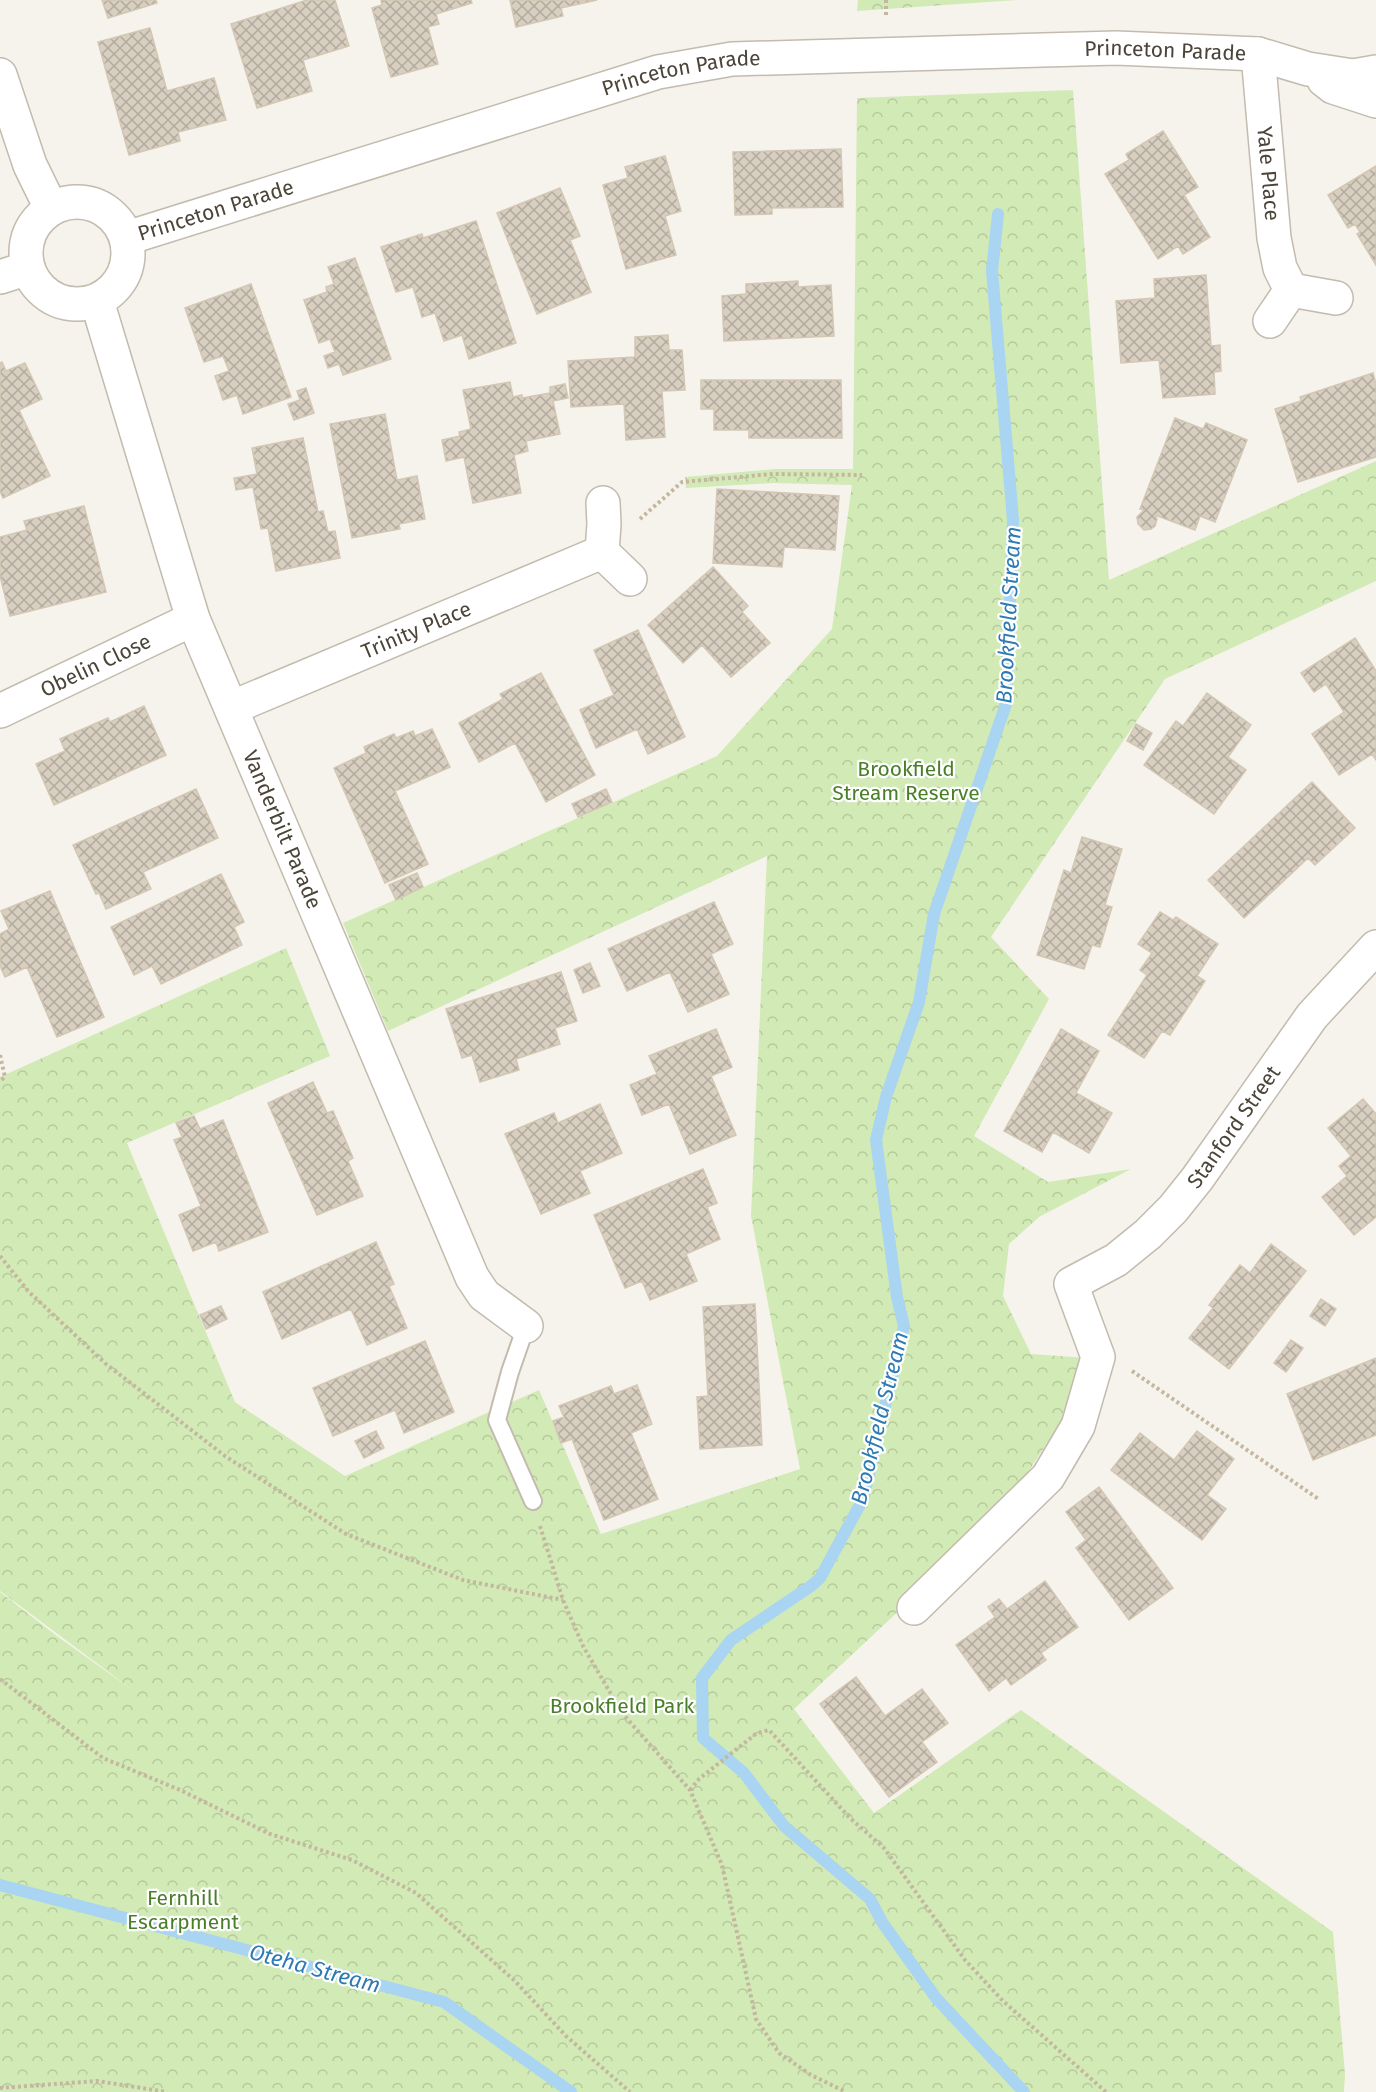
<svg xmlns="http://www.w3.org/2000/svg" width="1376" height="2092" font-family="'Fira Sans',sans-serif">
  <defs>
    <pattern id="forest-crowns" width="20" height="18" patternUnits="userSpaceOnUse" patternTransform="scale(1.5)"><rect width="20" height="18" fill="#d2eab5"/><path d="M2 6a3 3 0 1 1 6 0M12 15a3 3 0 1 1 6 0" fill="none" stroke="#b6ca9c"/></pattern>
    <pattern id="building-cross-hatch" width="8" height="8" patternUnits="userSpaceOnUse" patternTransform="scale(1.5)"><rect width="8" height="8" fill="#d8cfc1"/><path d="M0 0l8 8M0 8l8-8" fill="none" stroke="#b1aa9e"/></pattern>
  </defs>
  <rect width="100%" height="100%" fill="#f6f3ec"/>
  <path fill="url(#forest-crowns)" d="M858 0H1017L857 11Z
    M1073 90 1109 580 1376 461V581L1165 679 991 937 1049 999 974 1136 1048 1182 1131 1169 1039 1217 1009 1244 1003 1296 1031 1354 1086 1358 1084 1386 999 1517 794 1709 874 1813 1021 1710 1333 1932 1345 2074 1344 2092H0V1592L57 1636 138 1694 0 1591V1077L286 948 330 1056 127 1143 235 1402 345 1476 539 1390 601 1534 800 1469 751 1216 767 856 388 1031 343 923 717 756 832 629 852 485 773 483 686 488 685 477 775 469H853L857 98Z"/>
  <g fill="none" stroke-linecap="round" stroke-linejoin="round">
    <path stroke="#a9d4f2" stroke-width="12" d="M998 214 992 271 1013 520 1006 704 934 914 919 1002 886 1097 876 1140 897 1297 904 1326 863 1499 820 1578 811 1586 731 1640 702 1678 703 1738 744 1773 784 1826 870 1899 882 1922 936 1998 1024 2092
      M0 1885 444 2002 571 2092"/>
  </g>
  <path fill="url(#building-cross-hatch)" stroke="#d3c7b4" stroke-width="1.5" d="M102 0H156L157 3 108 18Z
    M307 0H335L349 46 303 60 312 91 257 108 231 24Z
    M381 0H471L472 3 436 14 439 24 428 27 438 64 391 77 372 8 382 5Z
    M510 0H597L561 8 563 16 516 27Z
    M150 28 167 91 214 78 226 120 178 132 180 141 129 155 98 42Z
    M1163 131 1198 187 1184 195 1210 237 1183 254 1178 246 1158 259 1105 174 1129 160 1126 154Z
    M841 149 843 207 772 208V214L735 215 733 152Z
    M665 156 681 211 665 216 676 255 626 269 603 185 628 178 625 167Z
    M1376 166V265L1357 234 1360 232 1355 224 1348 228 1328 195Z
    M560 188 580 236 570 240 591 292 537 314 497 213Z
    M476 221 516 343 469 359 462 335 444 341 435 313 422 317 413 287 396 292 381 247 422 234 423 238Z
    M355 258 391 359 343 375 339 364 328 368 324 356 335 352 330 339 319 343 304 300 327 292 326 287 334 284 328 267Z
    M1206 275 1211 346 1220 345 1221 371 1214 372 1215 394 1163 398 1159 360 1121 363 1116 301 1155 298 1154 279Z
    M798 281V287L831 285 834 336 724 341 722 296 746 294V284Z
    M251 284 291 397 243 414 237 395 223 400 215 376 229 371 223 356 204 362 185 308Z
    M668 335 669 350H682L685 390 662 391 665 437 626 440 624 404 571 407 568 361 635 357V337Z
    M2 362 6 371 25 363 42 399 19 410 50 476 3 498 0 491V363Z
    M1373 373 1376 384V457L1298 482 1275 409 1301 401 1300 397Z
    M701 380H841L842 438H749V430H714V409H701Z
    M510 382 513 397 522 395V398L550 393V387L565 384 568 398 553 401 560 434 526 441 528 451 514 455 521 493 473 503 464 457 446 461 442 440 460 436 459 432 471 429 463 390Z
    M306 388 314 413 294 420 288 404 300 400 297 391Z
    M385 414 397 480 417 476 425 519 399 524 400 529 352 538 330 424Z
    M1175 418 1203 429 1206 423 1247 440 1215 522 1200 516 1195 530 1155 515 1157 519 1155 526 1151 529 1144 530 1138 524 1137 517 1144 510 1140 509Z
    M303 438 318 512 323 511 328 532 335 531 340 558 276 571 268 528 261 529 253 487 236 490 234 478 257 474 252 448Z
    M717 489 839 496 835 550 784 547 782 567 713 563Z
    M84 506 106 592 10 616 0 576V537L27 530 24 521Z
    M713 567 748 606 742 612 770 643 731 677 702 645 683 663 648 625Z
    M638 630 685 737 648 754 637 729 596 748 580 710 614 695 594 650Z
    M1355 638 1376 671V760L1372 754 1339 775 1312 734 1344 712 1326 684 1314 692 1301 673Z
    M541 673 595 775 546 802 515 743 479 762 459 723 503 699 500 694Z
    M1207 693 1251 725 1228 757 1246 770 1214 814 1144 765 1176 721 1183 726Z
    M144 706 166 755 54 805 36 764 65 751 60 739 108 718 110 722Z
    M1136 724 1152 733 1143 750 1127 741Z
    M432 729 450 767 395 791 428 864 385 883 334 768 366 753 364 747 394 734 396 738 413 731 415 736Z
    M1312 782 1355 828 1315 865 1308 858 1244 918 1208 880Z
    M196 789 218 838 143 872 151 889 106 909 99 893 96 894 73 845Z
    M606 789 612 802 578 817 572 804Z
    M1082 837 1122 849 1105 905 1112 907 1100 947 1092 945 1084 969 1037 955 1064 870 1071 873Z
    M417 873 423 887 396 900 389 885Z
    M221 874 244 922 234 927 242 945 161 984 152 966 134 975 111 927Z
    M50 891 104 1017 57 1037 27 967 5 977 0 966V934L9 929 1 911Z
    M714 902 733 944 711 954 729 994 688 1012 670 972 627 991 608 949Z
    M1160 912 1173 920 1176 917 1218 944 1197 976 1205 981 1170 1035 1162 1031 1144 1058 1108 1035 1147 975 1140 970 1152 953 1138 944Z
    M590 963 600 986 583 993 574 970Z
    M561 972 577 1021 555 1028 560 1044 516 1059 519 1070 480 1082 472 1055 462 1058 446 1009Z
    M716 1029 732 1067 711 1076 736 1135 690 1154 669 1104 642 1115 630 1085 657 1074 649 1056Z
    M1061 1029 1099 1051 1076 1093 1112 1113 1089 1153 1053 1132 1042 1152 1004 1131Z
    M313 1082 327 1113 333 1111 353 1158 348 1161 363 1196 317 1215 268 1103Z
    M1363 1099 1376 1114V1217L1354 1235 1322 1197 1347 1176 1339 1166 1351 1156 1328 1128Z
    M600 1104 622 1153 580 1171 590 1193 541 1214 505 1134 554 1113 558 1123Z
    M194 1116 200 1129 223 1120 268 1232 219 1251 216 1242 193 1251 179 1215 201 1206 174 1140 182 1137 176 1123Z
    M703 1169 717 1203 707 1207 720 1239 686 1254 697 1281 650 1300 642 1281 625 1288 594 1215Z
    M376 1242 394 1284 389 1286 407 1328 367 1345 351 1309 282 1339 263 1292Z
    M1271 1244 1306 1271 1229 1369 1189 1338 1213 1308 1209 1305 1240 1265 1250 1273Z
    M1321 1299 1336 1309 1325 1326 1310 1316Z
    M755 1304 762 1445 700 1449 697 1397 708 1396 703 1307Z
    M221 1306 227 1319 206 1329 200 1315Z
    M1291 1340 1303 1348 1286 1372 1274 1363Z
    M425 1341 454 1412 404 1433 395 1410 333 1436 313 1388Z
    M1376 1358V1435L1313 1460 1287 1394Z
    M637 1385 652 1424 631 1433 658 1499 604 1520 572 1439 561 1443 553 1421 564 1417 559 1406 611 1386 614 1394Z
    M376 1431 384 1448 364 1458 355 1441Z
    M1197 1431 1234 1459 1207 1495 1226 1509 1202 1540 1111 1470 1140 1433 1174 1460Z
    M1099 1487 1173 1588 1129 1620 1076 1548 1086 1540 1066 1512Z
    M1045 1581 1078 1627 1041 1653 1046 1660 1011 1685 1006 1678 989 1691 956 1645 995 1617 988 1607 999 1599 1007 1609Z
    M856 1677 885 1716 922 1689 948 1723 922 1742 937 1762 889 1797 820 1704Z"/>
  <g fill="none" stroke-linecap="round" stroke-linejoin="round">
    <defs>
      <path id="service" d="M526 1326 510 1372 497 1420 533 1501"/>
      <g id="minor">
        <path id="s1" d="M1258 54 1274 238 1280 268 1291 290 1270 321"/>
        <path d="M0 75 30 165 51 208"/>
        <path d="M1324 80 1333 87 1376 101"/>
        <circle cx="77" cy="253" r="51"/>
        <path id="s2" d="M127 238 658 72 732 59 1116 48 1258 54 1308 69 1353 76 1376 72"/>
        <path d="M0 277 28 268"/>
        <path d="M1291 290 1336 298"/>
        <path id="s3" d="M97 301 193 619 472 1277 484 1295 526 1326"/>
        <path d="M603 503 604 524 602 552 630 579"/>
        <path id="s4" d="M231 708 602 552"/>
        <path id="s5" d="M0 711 193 619"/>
        <path id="s6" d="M914 1608 1048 1477 1078 1426 1098 1357 1071 1284 1116 1260 1148 1234 1173 1209 1197 1179 1312 1016 1376 947"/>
      </g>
    </defs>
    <use href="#service" stroke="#c2bbae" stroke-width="20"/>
    <use href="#minor" stroke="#c2bbae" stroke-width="36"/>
    <path stroke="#c4b79f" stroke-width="4" stroke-dasharray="3 3" stroke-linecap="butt" d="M886 0V18
      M640 519 682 482 773 474 862 475
      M0 1055 5 1077 0 1081
      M0 1256 28 1291 106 1364 225 1456 346 1534 463 1580 563 1600
      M1132 1371 1320 1500
      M540 1526 563 1600 583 1646 622 1713 690 1790 722 1865 756 2019 779 2053 811 2075 846 2092
      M0 1679 103 1758 180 1790 270 1834 352 1860 416 1893 515 1981 566 2036 630 2092
      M690 1790 699 1779 757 1733 769 1730 850 1818 884 1848 965 1960 1003 2001 1106 2092
      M0 2088 97 2081 167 2092"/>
    <use href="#service" stroke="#fff" stroke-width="16"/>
    <use href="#minor" stroke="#fff" stroke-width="33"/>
  </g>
  <g text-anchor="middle" stroke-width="4.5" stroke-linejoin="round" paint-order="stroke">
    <g font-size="21" fill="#4b4439" stroke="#fff">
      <text dy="7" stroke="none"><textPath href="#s2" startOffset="1065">Princeton Parade</textPath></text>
      <text dy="7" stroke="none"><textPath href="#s2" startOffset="579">Princeton Parade</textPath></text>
      <text dy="7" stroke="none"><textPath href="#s1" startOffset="120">Yale Place</textPath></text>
      <text dy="7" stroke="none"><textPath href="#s2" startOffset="93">Princeton Parade</textPath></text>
      <text dy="7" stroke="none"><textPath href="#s4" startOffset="201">Trinity Place</textPath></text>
      <text dy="7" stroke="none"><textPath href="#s5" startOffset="106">Obelin Close</textPath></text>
      <text dy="7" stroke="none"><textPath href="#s3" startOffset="561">Vanderbilt Parade</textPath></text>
      <text dy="7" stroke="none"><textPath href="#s6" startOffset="626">Stanford Street</textPath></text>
    </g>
    <g font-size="21" fill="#4a7f2a" stroke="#fff">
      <text x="906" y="776">Brookfield<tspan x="906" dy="24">Stream Reserve</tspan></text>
      <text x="622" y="1713">Brookfield Park</text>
      <text x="183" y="1905">Fernhill<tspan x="183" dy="24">Escarpment</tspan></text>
    </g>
    <g font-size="22" font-style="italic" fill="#2e7ab2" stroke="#fff">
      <text transform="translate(1008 615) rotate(-87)" y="8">Brookfield Stream</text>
      <text transform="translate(879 1418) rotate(-76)" y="8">Brookfield Stream</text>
      <text transform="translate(315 1968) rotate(15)" y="8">Oteha Stream</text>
    </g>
  </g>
</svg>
